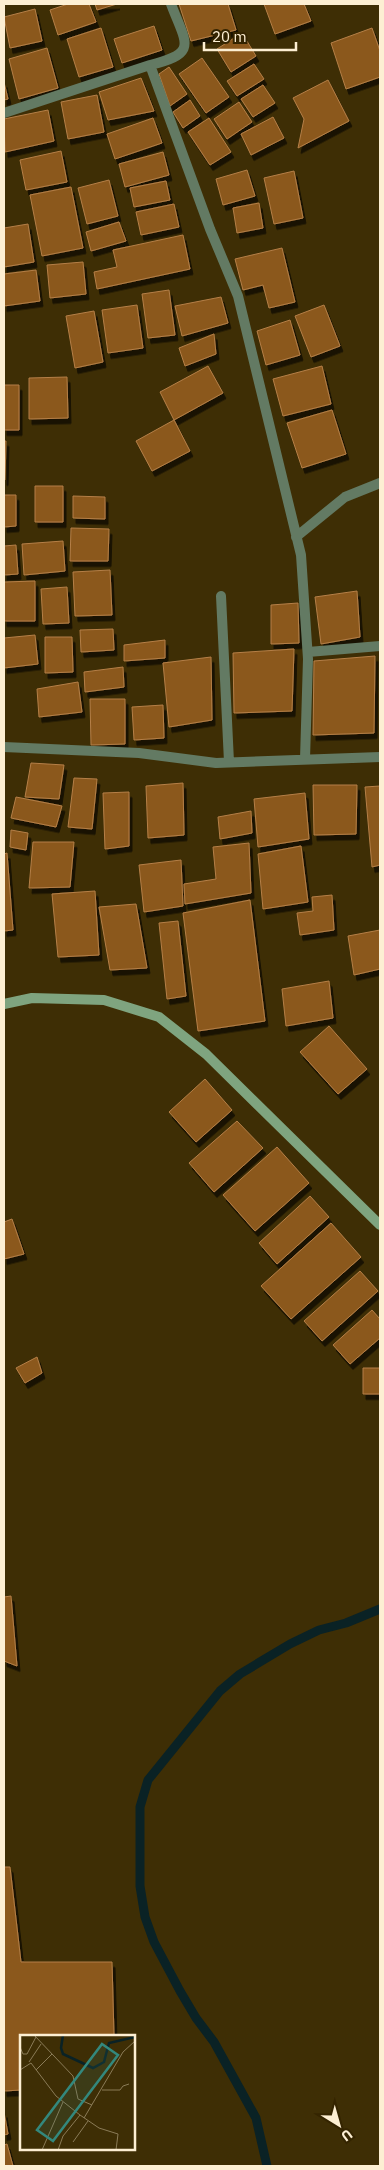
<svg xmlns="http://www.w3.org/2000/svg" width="384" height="2170" font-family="'IBM Plex Sans',sans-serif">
  <defs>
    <filter id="shadow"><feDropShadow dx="3" dy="5.5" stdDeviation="0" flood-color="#0009"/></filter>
  </defs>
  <rect width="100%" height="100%" fill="#3e2e05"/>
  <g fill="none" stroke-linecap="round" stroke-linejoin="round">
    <path stroke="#0a2225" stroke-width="9" d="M267 2166 256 2118 214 2042 196 2018 180 1991 154 1942 145 1917 140 1886V1807L148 1780 220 1691 240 1674 290 1644 319 1630 346 1623 380 1609"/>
  </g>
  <path fill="#8b581d" stroke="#b57f47" filter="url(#shadow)" d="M68 4H89L96 22 58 35 50 10Z
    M95 4H117L97 10Z
    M179 4H228L236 30 191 41Z
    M264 4H304L311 21 275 34Z
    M35 9 42 41 10 48 4 17Z
    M154 26 162 50 122 63 114 39Z
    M101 28 113 67 79 77 67 39Z
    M372 28 380 51V77L346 89 331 43Z
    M242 33 256 56 231 72 217 49Z
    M47 48 58 88 19 99 9 59Z
    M202 58 229 97 206 113 179 74Z
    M254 64 264 79 237 96 227 81Z
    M169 67 187 94 170 106 159 74Z
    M141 78 154 111 108 120 99 92Z
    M328 80 349 121 298 148 304 119 293 98Z
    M4 82 8 99 4 100Z
    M263 85 275 103 253 117 241 99Z
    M97 95 104 132 68 139 61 102Z
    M190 100 200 116 183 128 173 112Z
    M239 102 252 122 227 139 214 119Z
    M48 110 54 141 5 152 4 119Z
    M273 117 284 138 251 155 241 134Z
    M153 118 162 143 115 159 107 134Z
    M209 118 231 152 210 165 188 132Z
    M61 151 67 182 26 190 20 160Z
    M163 152 169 175 125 187 119 164Z
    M247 170 255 196 223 205 216 179Z
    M294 171 303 218 274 224 264 178Z
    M109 180 118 216 87 224 78 188Z
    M166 181 170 200 134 207 130 188Z
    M71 187 83 248 42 256 30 195Z
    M259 203 263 228 237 233 233 208Z
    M174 204 179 227 141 235 136 212Z
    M119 222 126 241 91 251 86 232Z
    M28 224 34 262 4 267V228Z
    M183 235 190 269 97 289 94 272 117 267 113 250Z
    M282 248 295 302 269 308 263 285 243 290 235 259Z
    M83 262 86 294 50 298 47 265Z
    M36 270 40 301 4 306V274Z
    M169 290 175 335 148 338 142 294Z
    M221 297 228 323 182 336 175 306Z
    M137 305 143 348 108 353 102 310Z
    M324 305 340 346 311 357 295 316Z
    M94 311 103 362 75 368 66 316Z
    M290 320 300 355 266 365 257 331Z
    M214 334 216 354 185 366 179 348Z
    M208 366 223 393 174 420 160 392Z
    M322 366 331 404 283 416 273 379Z
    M67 377 68 418 29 419V378Z
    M4 385H19V430H4Z
    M332 410 346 454 302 468 287 423Z
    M174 420 190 451 152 471 136 441Z
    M4 441H6L5 480H4Z
    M35 486H63V522H35Z
    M4 495H16V526L4 527Z
    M73 496 105 497V519L73 518Z
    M71 528 109 529 108 561H70Z
    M63 541 65 571 24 575 22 544Z
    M16 545 18 574 4 575V546Z
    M110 570 112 615 75 616 73 572Z
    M35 581V621H4V582Z
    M67 587 69 623 43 624 41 589Z
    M357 591 360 637 321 644 315 597Z
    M298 603 299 643 271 644V605Z
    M113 629 114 650 81 652 80 630Z
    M35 635 38 664 4 668V638Z
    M45 637H72L73 672 45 673Z
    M165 640V658L124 661V645Z
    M294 649 292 711 234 713 233 653Z
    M375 656 374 733 313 735 314 661Z
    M211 657 212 720 169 727 163 663Z
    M123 667 124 687 85 692 84 672Z
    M78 682 82 712 39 717 37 689Z
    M90 699H125V744L91 745Z
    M163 705 164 738 134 740 132 707Z
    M31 763 64 765 59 799 25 797Z
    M74 778 97 779 92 829 68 827Z
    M183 783 184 835 148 838 146 786Z
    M313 785H357L356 834 314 835Z
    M380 786V865L372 867 365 787Z
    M129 792V846L105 849 103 793Z
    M305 793 309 839 258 847 254 799Z
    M16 797 62 806 56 827 11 818Z
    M251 811 252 833 220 839 218 817Z
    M11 830 28 833 26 850 10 847Z
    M33 842H74L70 887 29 888Z
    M249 843 251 893 185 904 184 884 216 879 213 847Z
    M301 846 308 902 263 909 258 854Z
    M7 853 13 930 4 931V854Z
    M181 860 183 906 144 912 139 865Z
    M95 891 99 955 58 957 52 894Z
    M332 895 334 930 300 935 297 913 313 911 312 897Z
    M250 900 265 1021 198 1031 183 913Z
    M136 904 147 968 110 970 99 907Z
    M178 921 186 996 167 999 159 923Z
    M380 930V969L354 975 348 936Z
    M329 981 333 1018 286 1026 282 989Z
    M329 1026 367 1069 338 1094 300 1052Z
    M205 1079 232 1110 196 1142 169 1112Z
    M237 1121 263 1148 214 1192 189 1163Z
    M277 1147 309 1183 255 1231 223 1195Z
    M310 1196 329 1217 277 1264 259 1243Z
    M12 1219 24 1254 4 1259V1222Z
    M331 1223 361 1257 291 1319 261 1286Z
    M360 1271 378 1291 322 1341 304 1321Z
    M372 1310 380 1319V1338L350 1364 333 1345Z
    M37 1357 42 1373 25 1383 16 1368Z
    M363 1368H380V1394H363Z
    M11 1596 17 1666 4 1661V1597Z
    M4 1867H10L21 1962H112L114 2036H21V2090L4 2091Z
    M4 2112 8 2134 4 2135Z
    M7 2144 13 2166H4V2145Z"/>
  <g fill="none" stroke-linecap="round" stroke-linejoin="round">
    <path stroke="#637a63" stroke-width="10" d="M171 4C186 44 199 53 150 65L210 229 238 296 301 555 308 659 305 759
      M4 113 150 65
      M296 537 345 497 380 483
      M221 596 229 762
      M308 652 380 646
      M4 747 139 753 216 763 380 757"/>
    <path stroke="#7fa47f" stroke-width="10" d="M4 1004 32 998 104 1000 159 1017 206 1054 380 1225"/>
  </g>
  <g transform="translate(20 2035)">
    <rect width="115" height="115" fill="#3e2e05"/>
    <path fill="none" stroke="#0a2225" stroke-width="2.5" d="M43 0 41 13 43 19 73 33 84 27 89 8 115 2"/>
    <path fill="none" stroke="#8a7b57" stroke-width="1" d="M14 0 53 41 58 64 72 70M0 12 3 19H7L16 2M9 27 21 9M0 35 11 28 36 61 60 80M16 35 32 19M82 55H100L103 51 109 49M64 83 103 17 115 6M53 107 68 86M22 115 43 67M38 115 43 101 60 80 79 93 98 99 96 115"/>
    <path fill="#33887d" fill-opacity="0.15" stroke="#33887d" stroke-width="2.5" d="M82 9 98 20 33 106 17 95Z"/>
    <rect width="115" height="115" fill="none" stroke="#fdefd3" stroke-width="2.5"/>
  </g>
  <rect width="384" height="2170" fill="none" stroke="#fdefd3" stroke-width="10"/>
  <g transform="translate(339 2125) rotate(143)" stroke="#342400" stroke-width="4" paint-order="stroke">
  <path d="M0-4L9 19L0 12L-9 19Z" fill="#fdefd3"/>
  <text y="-8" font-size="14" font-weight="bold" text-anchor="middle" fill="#fdefd3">U</text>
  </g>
  <path d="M204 42v8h92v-8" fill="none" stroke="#fdefd3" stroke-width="2.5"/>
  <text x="212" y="42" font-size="15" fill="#fdefd3" stroke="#342400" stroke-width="4" paint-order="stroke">20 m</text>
</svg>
